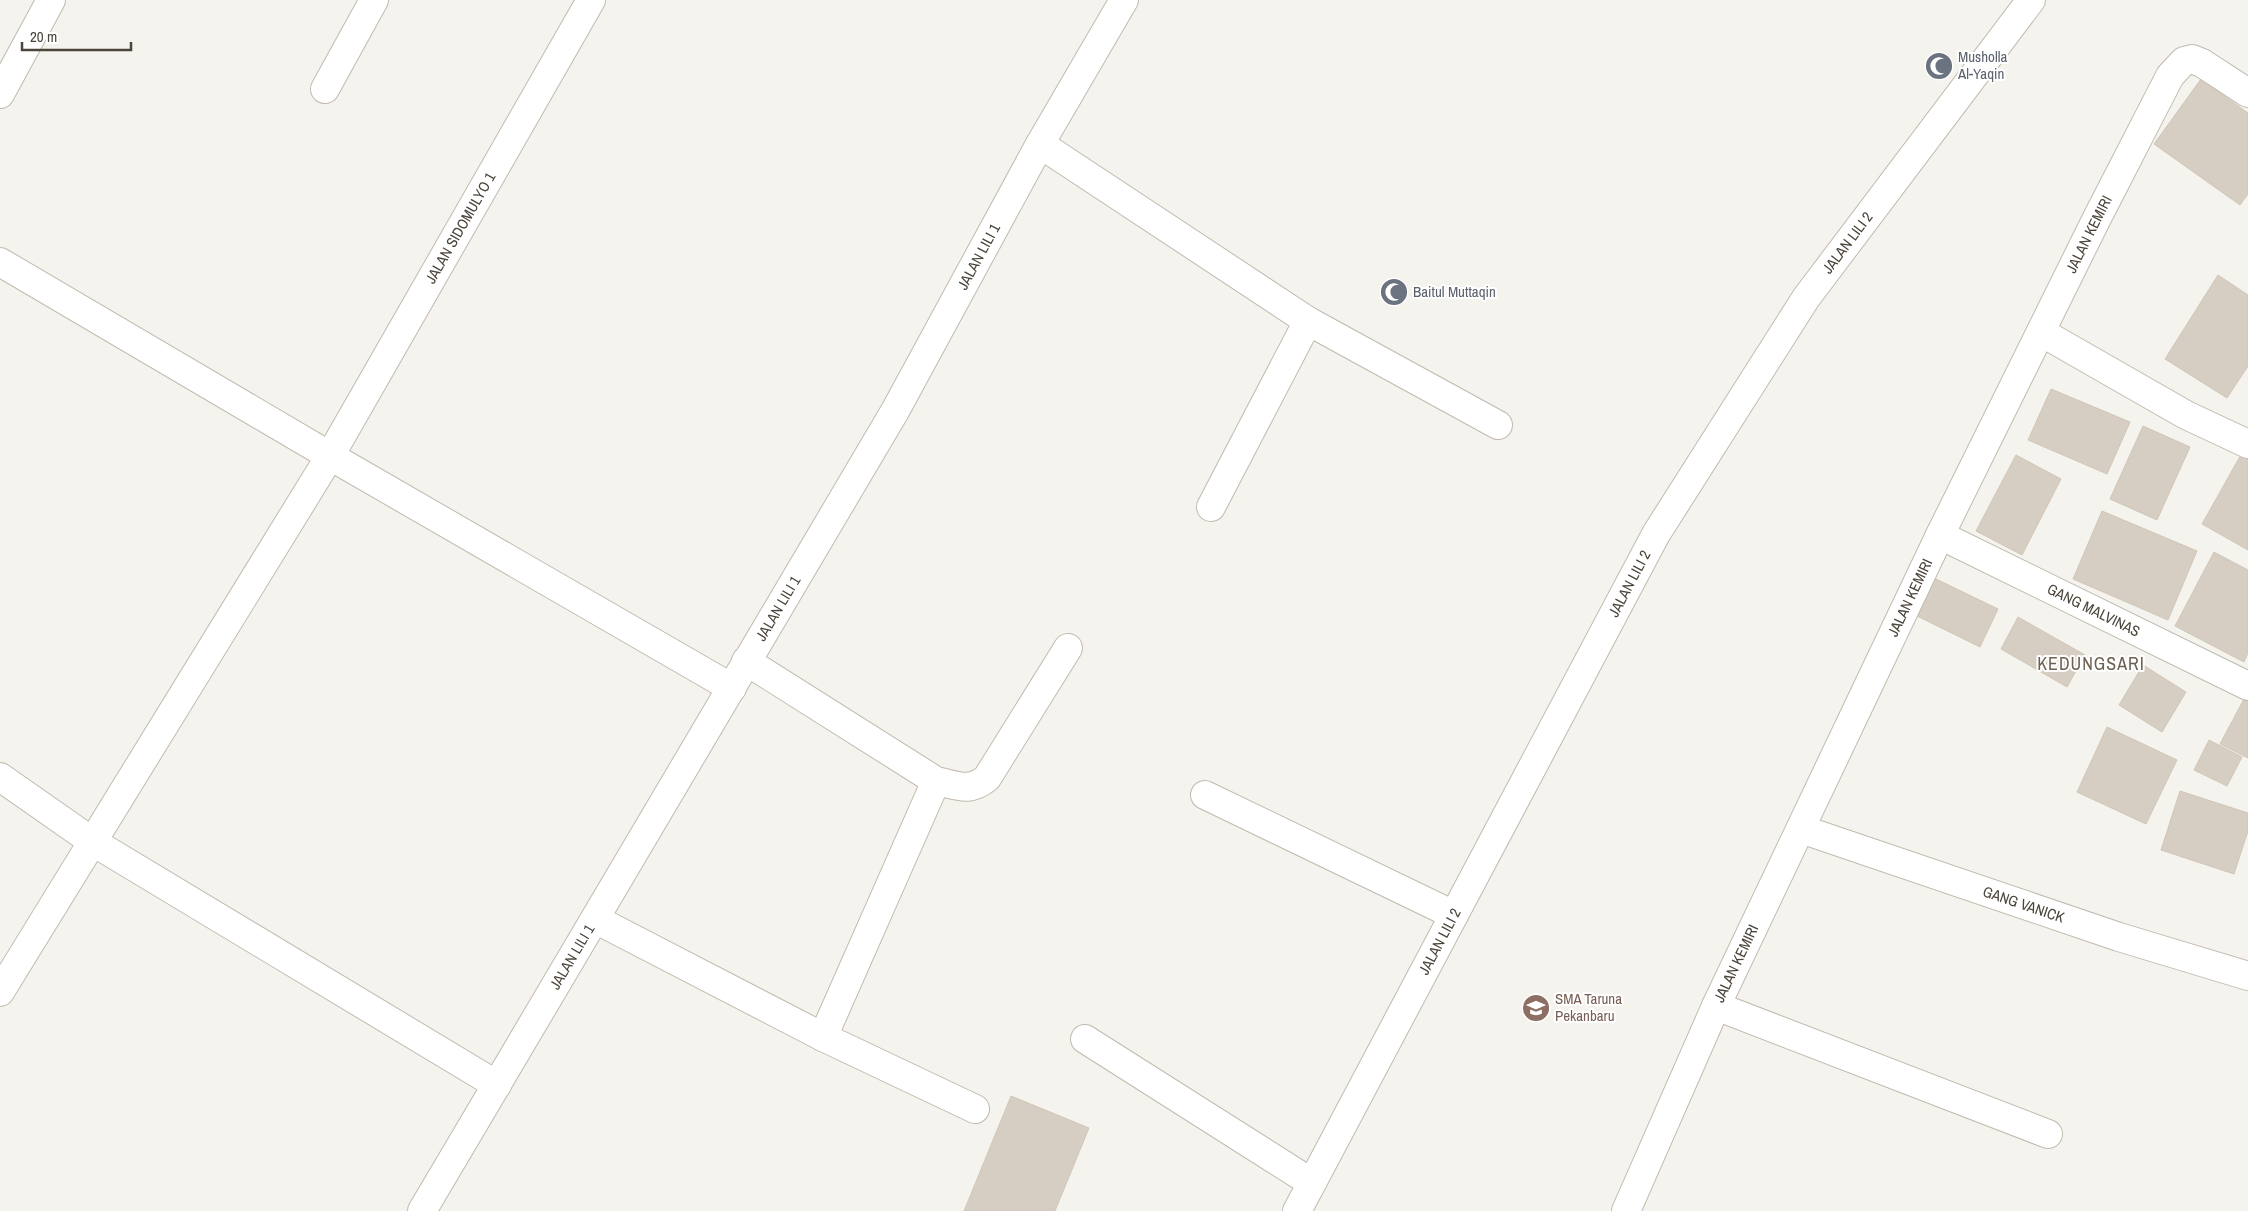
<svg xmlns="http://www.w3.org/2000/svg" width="2248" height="1211" font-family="'Archivo Narrow',sans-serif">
  <rect width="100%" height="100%" fill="#f5f3ed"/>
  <path fill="#d6cec3" stroke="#d1c6b6" d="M2201 79 2248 113V194L2240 205 2154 144Z
    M2218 275 2248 295V366L2227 398 2165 359Z
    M2051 389 2130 422 2107 474 2028 440Z
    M2143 426 2190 447 2157 520 2110 499Z
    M2243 451 2248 454V550L2202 524Z
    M2016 455 2061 479 2022 555 1976 531Z
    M2102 511 2197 551 2168 620 2073 579Z
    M2214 552 2248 570V653L2244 662 2175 626Z
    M1932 577 1998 609 1980 647 1913 614Z
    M2018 617 2085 655 2067 687 2001 649Z
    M2143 665 2186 692 2162 732 2119 705Z
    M2245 697 2248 699V758L2220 744Z
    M2107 727 2177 760 2146 824 2077 792Z
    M2209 740 2242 757 2227 786 2194 770Z
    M2180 791 2248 813V831L2234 874 2161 850Z
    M1011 1096 1089 1128 1055 1211H964Z"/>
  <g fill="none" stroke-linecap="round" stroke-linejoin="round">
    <defs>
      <g id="minor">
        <path d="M325 89 374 0"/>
        <path d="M0 94 51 0"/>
        <path d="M1040 144 1308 321 1498 425"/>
        <path d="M0 262 330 456 732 688"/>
        <path d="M2041 332 2186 415 2248 444"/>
        <path d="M1211 507 1308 321"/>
        <path id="s1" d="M1940 535 2248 686"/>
        <path d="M746 661 936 781C957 785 969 793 987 778L1068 648"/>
        <path d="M0 777 93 842 497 1085"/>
        <path d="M1205 795 1454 915"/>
        <path id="s2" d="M1801 829 2119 937 2248 976"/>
        <path d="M595 919 823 1037 936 781"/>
        <path id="s3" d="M0 992 330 456 591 0"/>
        <path d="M1716 1006 2048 1134"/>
        <path d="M823 1037 975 1109"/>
        <path d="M1085 1039 1312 1183"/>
        <path id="s4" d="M1297 1211 1656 534 1806 298 2031 0"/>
        <path id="s5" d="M1626 1211 1716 1006 1940 535 2097 218 2170 76 2184 61 2192 59 2202 63 2248 93"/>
      </g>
      <g id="tertiary">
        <path id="s6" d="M422 1211 895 411 1040 144 1124 0"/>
      </g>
    </defs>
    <use href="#minor" stroke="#c1baaf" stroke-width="30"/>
    <use href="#tertiary" stroke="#c1baaf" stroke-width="30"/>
    <use href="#minor" stroke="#fff" stroke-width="28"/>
    <use href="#tertiary" stroke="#fff" stroke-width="28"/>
  </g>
  <defs>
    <symbol id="mosque-disc" viewBox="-11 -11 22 22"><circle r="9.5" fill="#6b7280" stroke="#fff"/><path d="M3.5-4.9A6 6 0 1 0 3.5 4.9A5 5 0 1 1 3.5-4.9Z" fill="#fff"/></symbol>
    <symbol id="school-disc" viewBox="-11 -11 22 22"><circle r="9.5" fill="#8d6e63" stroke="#fff"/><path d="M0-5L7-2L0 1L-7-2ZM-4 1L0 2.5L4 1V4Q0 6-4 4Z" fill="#fff"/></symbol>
  </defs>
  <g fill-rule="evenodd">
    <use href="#mosque-disc" x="1923" y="50" width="32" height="32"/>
    <use href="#mosque-disc" x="1378" y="276" width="32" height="32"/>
    <use href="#school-disc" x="1520" y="992" width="32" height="32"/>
  </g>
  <g text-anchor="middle" stroke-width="4" stroke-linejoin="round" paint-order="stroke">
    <g font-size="15" fill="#5b616d" stroke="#fff" text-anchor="start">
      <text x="1958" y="62">Musholla<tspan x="1958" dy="17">Al-Yaqin</tspan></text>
      <text x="1413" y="297">Baitul Muttaqin</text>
    </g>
    <g font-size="15" fill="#4a443a" stroke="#fff">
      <text dy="5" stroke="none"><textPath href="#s3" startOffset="892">JALAN SIDOMULYO 1</textPath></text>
      <text dy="5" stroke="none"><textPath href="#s5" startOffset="1081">JALAN KEMIRI</textPath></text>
      <text dy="5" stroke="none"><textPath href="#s4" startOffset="1115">JALAN LILI 2</textPath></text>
      <text dy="5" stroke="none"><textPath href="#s6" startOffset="1105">JALAN LILI 1</textPath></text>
      <text dy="5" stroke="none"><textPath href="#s4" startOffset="710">JALAN LILI 2</textPath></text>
      <text dy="5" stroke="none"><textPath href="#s5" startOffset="676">JALAN KEMIRI</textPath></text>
      <text dy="5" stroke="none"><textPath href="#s6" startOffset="700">JALAN LILI 1</textPath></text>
      <text dy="5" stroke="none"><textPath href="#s1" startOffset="171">GANG MALVINAS</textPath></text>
      <text dy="5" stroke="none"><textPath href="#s2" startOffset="235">GANG VANICK</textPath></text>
      <text dy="5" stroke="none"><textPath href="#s4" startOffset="305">JALAN LILI 2</textPath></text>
      <text dy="5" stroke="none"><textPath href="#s6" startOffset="295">JALAN LILI 1</textPath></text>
      <text dy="5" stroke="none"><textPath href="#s5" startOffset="271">JALAN KEMIRI</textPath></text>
    </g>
    <g font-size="15" fill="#785e54" stroke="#fff" text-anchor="start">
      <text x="1555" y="1004">SMA Taruna<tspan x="1555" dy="17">Pekanbaru</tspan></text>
    </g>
    <g font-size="18" letter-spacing="1" fill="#6c6152" stroke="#fff">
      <text x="2091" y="670">KEDUNGSARI</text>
    </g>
  </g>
  <path d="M22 42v8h109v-8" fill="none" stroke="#4a443a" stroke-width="2.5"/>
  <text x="30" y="42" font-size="15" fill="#4a443a" stroke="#ffffff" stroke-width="4" paint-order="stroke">20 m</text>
</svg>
